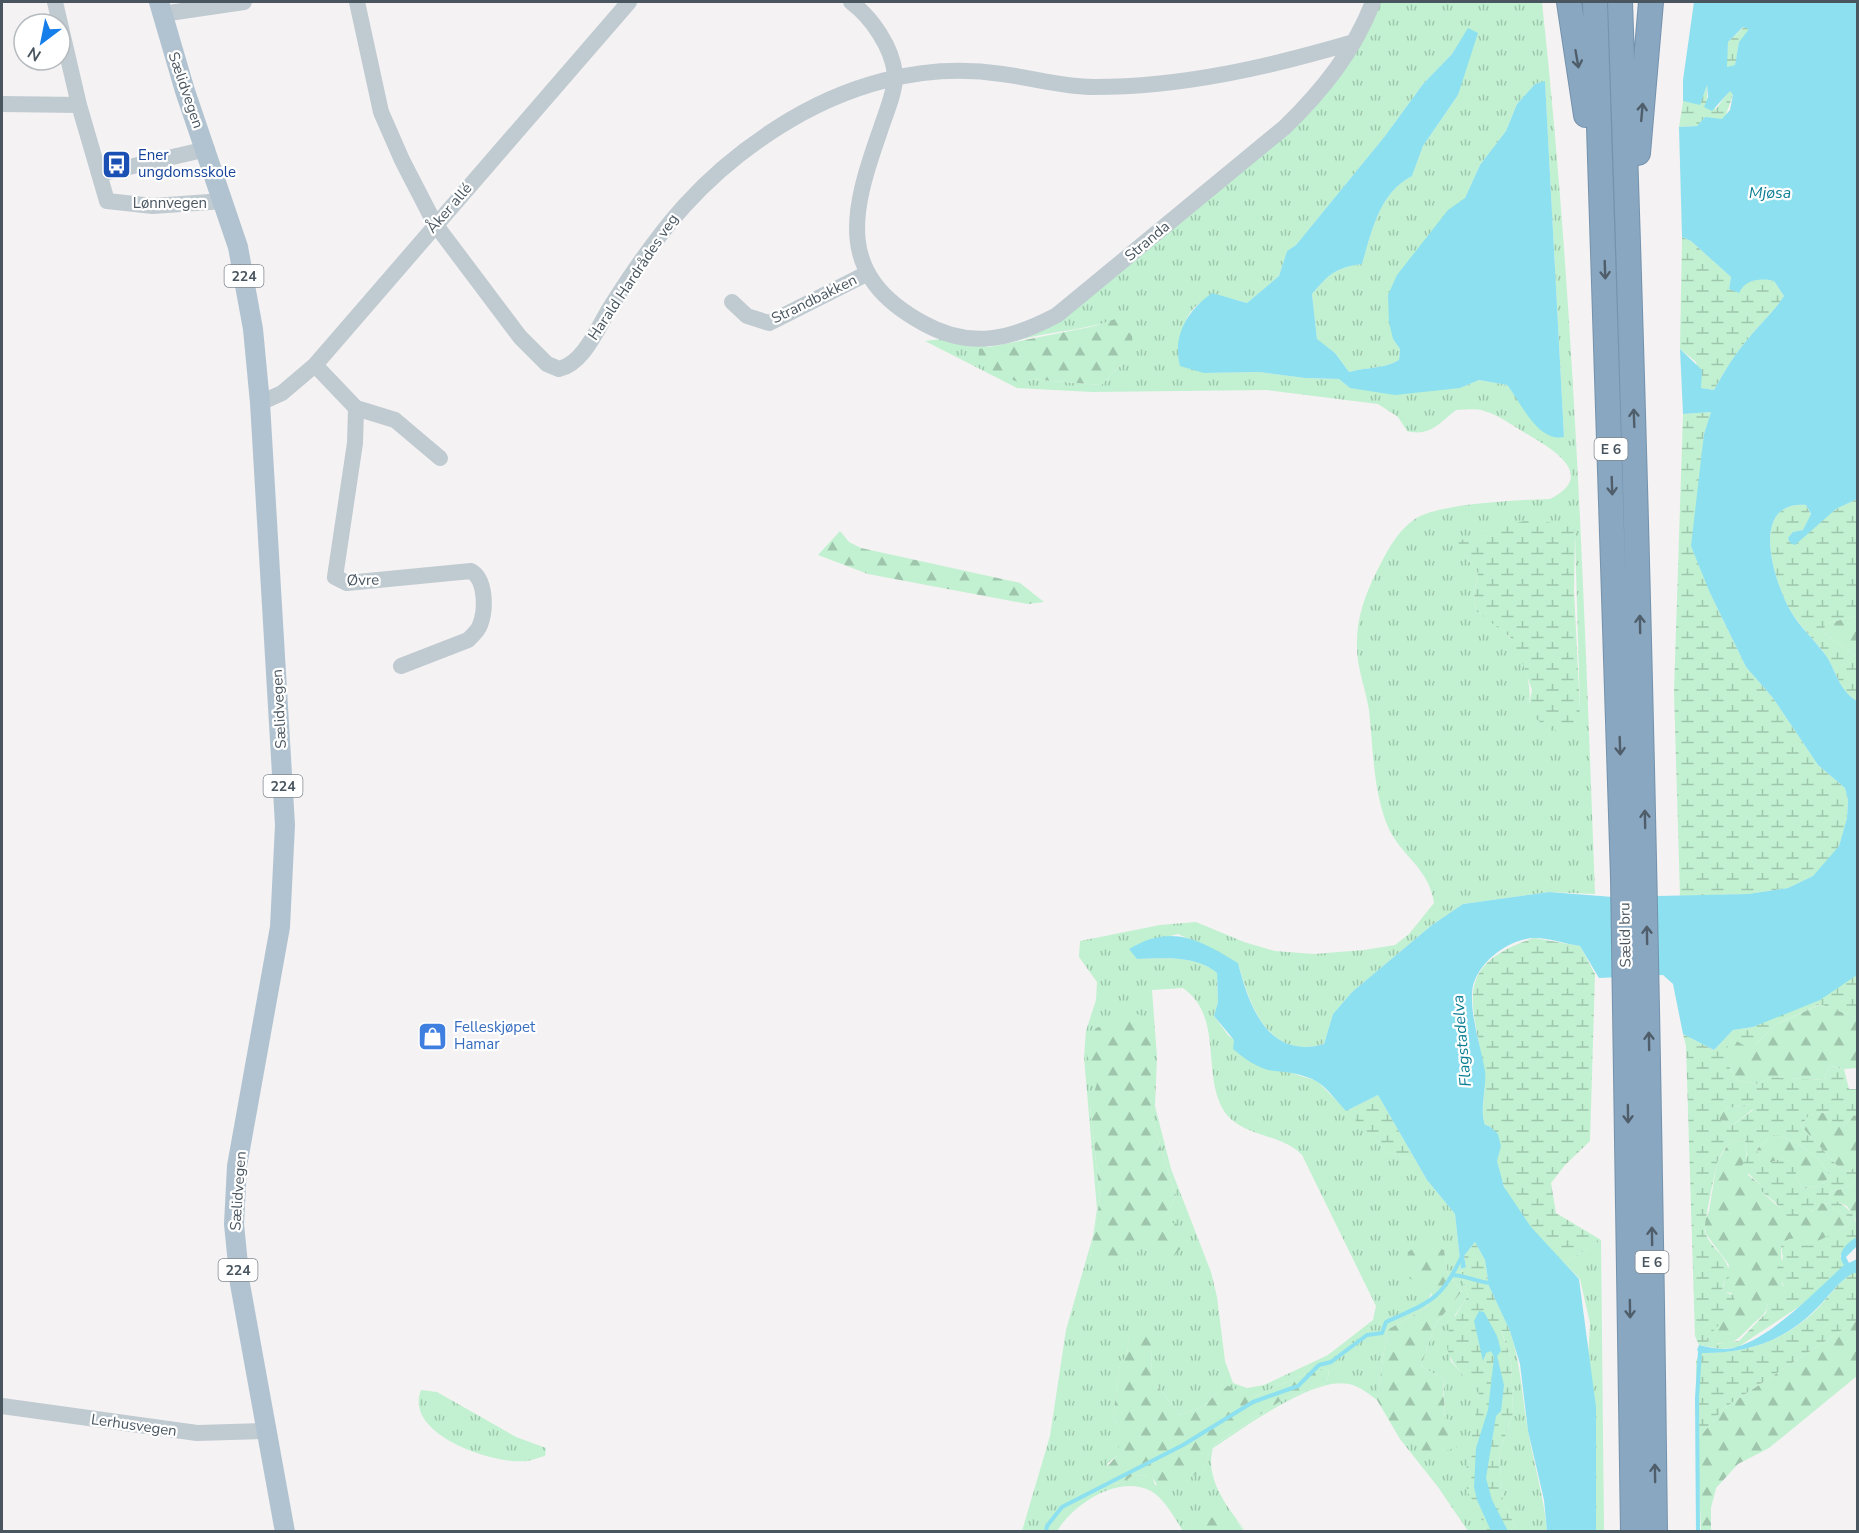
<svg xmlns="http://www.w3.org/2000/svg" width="1859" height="1533" font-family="'Nunito Sans',sans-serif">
  <defs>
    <pattern id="grass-tufts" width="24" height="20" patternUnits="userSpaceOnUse" patternTransform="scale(1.5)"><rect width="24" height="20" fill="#c1f1d1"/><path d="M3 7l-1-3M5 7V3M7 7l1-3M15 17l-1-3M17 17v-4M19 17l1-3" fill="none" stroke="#9fc6ad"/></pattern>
    <pattern id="forest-firs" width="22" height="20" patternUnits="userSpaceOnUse" patternTransform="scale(1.5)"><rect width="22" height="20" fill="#c1f1d1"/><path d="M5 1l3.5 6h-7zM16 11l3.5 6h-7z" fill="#9fc6ad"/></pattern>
    <pattern id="wetland-marsh" width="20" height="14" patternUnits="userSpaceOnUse" patternTransform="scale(1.5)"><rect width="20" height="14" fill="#c1f1d1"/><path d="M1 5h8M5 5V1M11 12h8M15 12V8" fill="none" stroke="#9fc6ad"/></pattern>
  </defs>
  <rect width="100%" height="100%" fill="#f4f2f2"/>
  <path fill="url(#grass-tufts)" fill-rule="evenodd" d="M1379 2H1542C1574 298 1584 596 1595 894L1549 892 1463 904 1432 925 1352 992 1333 1014 1324 1044C1268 1060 1250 1006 1238 963L1178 934 1136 945 1130 949 1137 959C1162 958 1197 955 1217 973L1218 1002 1214 1016 1228 1035 1275 1071 1282 1070 1317 1081 1388 1152 1416 1161 1427 1180 1455 1214 1461 1269 1468 1296 1455 1315 1450 1360 1479 1394C1473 1437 1469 1491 1487 1531H1468L1438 1487 1400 1439 1416 1438 1444 1418C1447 1404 1441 1393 1445 1380L1421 1366 1435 1325 1462 1291 1448 1275 1444 1251 1426 1308 1387 1330 1377 1400C1369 1394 1359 1386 1349 1384 1313 1376 1243 1429 1213 1448 1204 1478 1228 1509 1246 1531L1236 1520 1191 1522 1189 1531H1183C1175 1519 1165 1499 1151 1491 1118 1474 1074 1504 1057 1531H1022L1050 1436 1066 1330 1093 1236 1097 1209 1084 1057 1086 1031 1096 1000 1097 982 1079 957 1080 941 1160 925 1196 922 1244 942 1275 951 1314 954 1364 950 1395 945 1409 934 1434 903C1429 866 1398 855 1386 822 1373 787 1373 747 1369 710 1366 690 1357 668 1357 648 1356 621 1364 597 1376 573 1386 553 1396 532 1415 519 1439 503 1520 500 1550 499 1600 474 1548 446 1522 431 1510 424 1497 414 1484 411 1476 408 1464 410 1456 410 1440 423 1429 437 1407 431L1398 417 1378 404 1267 390 1092 392 1017 388 925 341 942 339 1011 341 1267 151ZM1469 28 1458 95 1423 146 1412 176C1379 193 1372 231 1362 264 1335 268 1329 274 1312 294L1317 340 1335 353 1349 372C1366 367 1384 369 1399 360L1400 349 1393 339 1465 198 1480 165 1506 131 1517 104 1535 84 1545 82 1564 437 1535 423 1507 385 1479 380 1460 388H1350L1339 379 1305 378 1259 372 1204 373 1181 337C1188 299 1213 290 1247 303L1279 276 1287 251 1296 245 1385 136 1423 84 1452 54ZM1118 319 1134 360 1123 363 1101 385 1028 379 986 346C1000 345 1012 341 1027 338 1057 331 1088 329 1118 319ZM1575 534 1580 710 1529 705C1532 684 1524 655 1510 638 1502 628 1486 619 1476 611L1474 593 1478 573 1461 550ZM1183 988C1224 1017 1201 1073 1224 1111 1241 1137 1281 1133 1302 1155L1376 1306 1373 1320 1328 1355 1264 1385 1247 1388 1233 1383 1225 1361 1217 1297 1211 1272 1171 1169 1155 1106 1157 1057 1152 990ZM1096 1068 1151 1097 1152 1119 1176 1196 1169 1211 1155 1220 1131 1261 1090 1256 1100 1198 1090 1106 1098 1083ZM1129 1337 1152 1345 1151 1378 1180 1415 1204 1406 1218 1392 1253 1397 1310 1372 1329 1370 1327 1383 1285 1398 1217 1443 1210 1451 1204 1469 1155 1485 1152 1476 1133 1475C1123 1484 1116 1486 1104 1481L1108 1463 1120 1453 1119 1429 1113 1416 1120 1366 1127 1354Z
    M1601 1240 1604 1531H1596L1588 1359 1590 1323 1580 1279 1564 1263Z
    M1501 1330 1510 1331C1521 1365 1522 1396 1528 1431 1534 1465 1544 1497 1547 1531H1517L1503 1500 1499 1454 1513 1413 1511 1358Z
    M421 1390 437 1392 516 1437 546 1448 545 1456C540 1457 533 1460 527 1461 495 1465 403 1435 421 1390Z"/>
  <path fill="url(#forest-firs)" d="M1118 318 1132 336 1134 361 1123 363 1101 385 1029 379 1022 384 978 364 979 349 1095 326Z
    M840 531 849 542 861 548 1020 583 1044 602 1028 604 868 574 818 555Z
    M1857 616V657L1822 632 1827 623Z
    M1821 1004 1857 1018V1068L1844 1069 1830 1066 1824 1080 1770 1077 1759 1084 1739 1081 1730 1069 1726 1048 1733 1039 1755 1045 1775 1025Z
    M1137 1014 1146 1018 1151 1027 1152 1119 1176 1196 1169 1211 1155 1221 1132 1261 1095 1258 1090 1256 1100 1198 1090 1106 1097 1083 1096 1068 1087 1056 1088 1040 1096 1028Z
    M1749 1104 1753 1109 1730 1127 1719 1119 1725 1109Z
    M1828 1112 1843 1126 1854 1115 1857 1116V1165L1849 1172 1840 1169 1801 1126 1809 1115Z
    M1773 1135C1794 1138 1822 1156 1830 1177L1819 1186 1803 1189 1796 1177 1795 1164 1783 1158 1772 1162H1760L1757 1149Z
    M1745 1140 1748 1175 1761 1185V1191L1782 1210 1811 1212 1821 1203 1829 1204 1851 1221 1848 1226 1808 1247 1789 1239 1781 1246 1782 1284 1787 1291 1768 1303C1766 1314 1763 1315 1755 1322 1737 1339 1733 1350 1706 1340L1732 1293 1722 1292 1729 1265 1706 1234 1704 1223 1709 1211 1717 1162 1729 1143Z
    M1857 1179V1222L1847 1206 1829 1198 1831 1192 1850 1186Z
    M1175 1223C1189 1234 1185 1248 1172 1257L1161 1252 1153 1236 1167 1225Z
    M1421 1243 1444 1250 1448 1275 1462 1291 1435 1325 1421 1366 1445 1380C1440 1393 1447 1404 1444 1418L1456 1422 1457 1447 1424 1458 1416 1438 1400 1439 1377 1400 1387 1330 1426 1308 1432 1294 1405 1275 1408 1252Z
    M1857 1320V1376L1769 1448 1738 1464 1716 1488 1711 1508V1531H1701L1697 1440 1724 1408Z
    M1138 1332 1149 1335 1152 1346 1151 1378 1180 1415 1204 1406 1218 1392 1229 1386 1253 1397 1310 1372 1329 1369 1327 1383 1285 1398 1217 1443 1210 1451 1204 1469 1164 1494 1151 1476 1133 1475C1123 1484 1116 1486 1104 1481L1101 1474 1119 1453V1429L1113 1416 1120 1365 1127 1354 1129 1337Z
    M1207 1517 1236 1520 1244 1531H1189L1191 1522Z"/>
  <path fill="url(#wetland-marsh)" fill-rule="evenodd" d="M1744 27 1750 29 1739 42 1735 66 1726 67 1728 42Z
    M1707 84V103L1716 109 1730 90 1733 95 1725 117 1718 121 1705 117 1697 126 1679 127 1683 101 1697 103 1704 94Z
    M1682 237 1691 241 1731 277 1729 289 1761 278 1774 281 1784 296C1773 313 1760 324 1748 339 1734 355 1724 372 1714 390L1701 388 1696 362 1680 349Z
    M1711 412 1704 434 1699 488 1710 593 1746 667 1773 698 1818 765 1845 788 1848 800 1847 818 1839 846 1829 861 1813 876 1788 888 1748 894 1680 896 1674 692 1683 414Z
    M1857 499V616L1827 623 1822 632 1857 657V701C1840 691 1837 674 1827 657 1816 641 1800 627 1790 610 1774 581 1748 501 1806 505L1811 515 1803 530 1793 532 1795 544 1836 509Z
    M1530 519 1573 527 1575 534 1574 591 1580 710 1575 726 1566 733 1549 728 1533 717 1529 705 1532 690 1521 659 1510 637 1476 611 1474 593 1478 573 1461 550 1458 541Z
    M1534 938 1580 946 1595 974 1590 1141 1565 1165 1551 1183 1556 1213 1601 1240 1564 1263C1544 1242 1514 1213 1504 1186 1501 1179 1498 1170 1497 1163 1496 1144 1507 1143 1489 1126L1485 1125C1479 1107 1488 1088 1484 1070 1472 999 1452 966 1534 938Z
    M1857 975V1018L1820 1004 1775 1025 1755 1045 1745 1046 1733 1039 1727 1048 1730 1069 1739 1081 1759 1084 1770 1077 1824 1080 1830 1066 1844 1069 1849 1089H1857V1116L1854 1115 1843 1126 1835 1127 1828 1112 1809 1115 1801 1126 1840 1169 1849 1172 1857 1165V1179L1850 1186 1831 1192 1829 1197C1850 1208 1857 1214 1858 1237L1840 1256 1845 1265 1812 1298 1738 1347 1722 1349 1699 1345 1695 1336 1686 1046 1683 1034 1714 1050 1733 1030 1753 1027ZM1749 1104 1753 1110 1730 1127 1719 1119 1725 1109ZM1773 1135C1794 1138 1822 1156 1830 1177L1819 1186 1803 1189 1796 1177V1164L1783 1158 1772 1162H1760L1757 1149ZM1745 1140 1747 1158 1741 1167 1761 1185V1191L1775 1202 1789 1220 1799 1221 1822 1203 1829 1204 1851 1221 1848 1226 1808 1246 1797 1238 1789 1239 1781 1246 1783 1258 1777 1268 1786 1292 1774 1294 1768 1303 1766 1313 1739 1341 1719 1344 1706 1339 1732 1310 1735 1296 1722 1291 1724 1282 1730 1277C1728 1254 1711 1250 1705 1232 1703 1227 1715 1173 1717 1163 1719 1156 1725 1149 1729 1143Z
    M1378 1095 1416 1161 1388 1152 1346 1111Z
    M1475 1242 1485 1260 1489 1286 1510 1331H1501L1511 1358 1513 1413 1499 1454 1503 1500 1517 1531H1487L1467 1490 1465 1477 1479 1394C1443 1352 1434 1346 1468 1296L1461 1269 1466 1267 1464 1256Z
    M1852 1273H1856L1857 1320 1724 1408 1697 1440 1696 1361 1700 1353C1746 1354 1785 1341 1817 1309 1829 1296 1838 1283 1852 1273Z"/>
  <path fill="#8de0ef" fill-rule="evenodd" d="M1694 2 1858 3 1857 499 1836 509 1795 545 1790 543 1788 538 1793 532 1803 530 1811 514 1806 505C1748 501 1774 581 1790 610 1800 628 1816 641 1827 657 1837 674 1840 691 1857 701V975L1820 1000 1753 1027 1733 1030 1714 1050 1683 1034 1673 984 1663 975 1599 978 1580 946C1566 944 1549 938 1535 938 1508 938 1472 966 1472 994 1471 1020 1481 1046 1485 1071 1487 1089 1479 1108 1485 1125L1489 1126 1498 1134 1501 1146 1497 1161 1504 1187 1531 1227 1579 1279 1596 1407V1531H1547L1544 1500 1528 1431 1520 1364 1510 1331 1489 1286 1485 1260 1475 1242 1464 1256 1466 1267 1461 1269 1455 1214 1427 1180 1378 1095 1346 1111C1337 1102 1327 1087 1316 1081 1303 1074 1288 1072 1275 1071 1259 1070 1244 1058 1233 1049L1234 1040 1214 1016 1218 1002 1217 973C1197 955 1162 958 1137 959L1129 949C1172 923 1200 940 1238 963 1249 1006 1268 1060 1324 1044L1333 1014 1352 992 1432 925 1463 904 1549 892 1613 897 1748 894 1788 888 1813 876 1839 846 1847 818 1848 800 1845 788 1818 765 1773 698 1746 667 1710 593 1691 546 1704 434 1711 412 1683 414 1680 349 1702 370 1701 388 1714 390C1724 372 1734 355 1748 339 1760 324 1773 313 1784 296L1774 281C1760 278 1746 279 1739 293L1729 289 1731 277 1691 241 1682 237 1679 127 1697 126 1705 117 1722 119 1730 110 1733 95 1730 91 1712 111 1704 107 1708 97 1707 85 1700 105 1683 101V80ZM1743 27 1749 29 1739 42 1735 65 1727 67 1728 42Z
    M1468 28 1478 33 1458 95 1423 146 1412 176C1379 193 1372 231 1362 264 1335 268 1329 274 1312 294L1317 339 1335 353 1349 372C1366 367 1384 369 1399 360L1400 349 1393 339 1389 322 1388 295 1397 275 1448 210 1465 198 1480 165 1506 131 1517 104 1535 84 1545 81 1564 437C1537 442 1521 402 1507 385L1479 380 1460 388 1395 395 1350 388 1339 379 1305 378 1259 372 1204 373 1180 366C1172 335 1188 310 1212 293L1247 303 1279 276 1287 251 1296 245 1385 136 1423 84 1452 54Z
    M1857 1237V1246L1846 1257 1849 1263 1857 1259V1281L1856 1273H1853C1838 1282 1829 1296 1817 1308 1785 1341 1746 1354 1700 1353L1697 1350 1699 1345C1712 1348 1724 1351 1736 1347 1772 1337 1817 1290 1844 1265 1835 1253 1847 1243 1857 1237Z
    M1479 1311 1484 1312 1497 1336 1501 1351 1497 1356 1504 1385 1501 1411 1496 1416 1486 1478 1492 1500 1508 1531H1491L1477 1500 1474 1487 1476 1448 1488 1410 1494 1357 1491 1351 1486 1353 1483 1361 1474 1321Z"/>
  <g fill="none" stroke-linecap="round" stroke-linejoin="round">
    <path stroke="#8de0ef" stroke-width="4" d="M1453 1275C1468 1276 1482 1284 1493 1283
      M1046 1532 1047 1526 1062 1507 1183 1445 1253 1402 1298 1386 1319 1365 1331 1362 1367 1335 1382 1333 1386 1322C1429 1302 1440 1302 1461 1258
      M1698 1532 1697 1398 1700 1351"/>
    <defs>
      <path id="highway" d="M1569 2 1586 115
        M1595 2 1623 877 1633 1532
        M1620 2C1638 512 1649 1021 1655 1532
        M1638 153 1651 2"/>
    </defs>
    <use href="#highway" stroke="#7492ad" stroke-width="26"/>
    <path stroke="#c0cad1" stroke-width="16" d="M55 2 79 105 107 201 153 206 224 201
      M357 2 381 112 402 160 435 224 520 337 547 364 559 369C585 363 599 324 613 303 660 229 702 176 777 128 844 85 922 62 1002 74 1033 78 1063 87 1094 87 1183 87 1269 67 1354 42
      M851 2C872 18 892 47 895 74 896 91 885 115 880 131 851 213 835 275 923 323 971 350 1012 339 1057 315L1285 127C1323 90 1354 51 1373 2
      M162 14 244 2
      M2 104 79 105
      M99 174 207 149
      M732 302 747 316 769 323 866 274
      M315 365 356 408 355 443 335 577 347 583 471 571C486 579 486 610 480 625 478 631 473 635 468 640L401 666
      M260 403 282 393 315 365 629 2
      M356 408 395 420 440 458
      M2 1406 197 1433 266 1431"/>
    <path stroke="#b1c3d1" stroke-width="20" d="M159 2 185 91 238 247 253 329 260 403 285 825 280 927 237 1166 234 1224 240 1284 285 1532"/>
    <use href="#highway" stroke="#89a7c1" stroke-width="24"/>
  </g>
  <defs><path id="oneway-shaft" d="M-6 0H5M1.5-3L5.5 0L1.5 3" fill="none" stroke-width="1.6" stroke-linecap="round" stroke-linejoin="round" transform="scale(1.5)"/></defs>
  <g stroke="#4f5e6a">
    <use href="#oneway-shaft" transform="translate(1577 59) rotate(80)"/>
    <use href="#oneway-shaft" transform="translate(1642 112) rotate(-85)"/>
    <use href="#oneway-shaft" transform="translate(1605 270) rotate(88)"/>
    <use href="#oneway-shaft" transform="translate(1634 418) rotate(-92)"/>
    <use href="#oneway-shaft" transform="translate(1612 486) rotate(88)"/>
    <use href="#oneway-shaft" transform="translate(1640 624) rotate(-91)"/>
    <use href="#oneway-shaft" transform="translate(1620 746) rotate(88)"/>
    <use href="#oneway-shaft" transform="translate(1645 819) rotate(-91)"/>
    <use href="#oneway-shaft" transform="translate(1647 935) rotate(-91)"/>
    <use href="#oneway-shaft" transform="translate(1649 1041) rotate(-91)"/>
    <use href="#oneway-shaft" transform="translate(1628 1114) rotate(89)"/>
    <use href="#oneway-shaft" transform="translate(1652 1236) rotate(-91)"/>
    <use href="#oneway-shaft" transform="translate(1630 1309) rotate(89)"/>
    <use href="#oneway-shaft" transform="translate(1655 1473) rotate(-91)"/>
  </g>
  <defs>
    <symbol id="bus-square" viewBox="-11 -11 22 22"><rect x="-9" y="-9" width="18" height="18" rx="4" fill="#1a4fb4" stroke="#fff"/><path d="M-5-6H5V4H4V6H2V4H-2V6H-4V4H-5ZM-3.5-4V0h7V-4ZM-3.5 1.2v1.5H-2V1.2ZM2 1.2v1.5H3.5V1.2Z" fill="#fff"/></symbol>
    <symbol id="shop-square" viewBox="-11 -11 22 22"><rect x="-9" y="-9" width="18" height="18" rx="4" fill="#3f7fe0" stroke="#fff"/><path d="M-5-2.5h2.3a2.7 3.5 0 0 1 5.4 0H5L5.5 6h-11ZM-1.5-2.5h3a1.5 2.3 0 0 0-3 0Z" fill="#fff"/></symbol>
  </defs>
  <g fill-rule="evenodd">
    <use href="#bus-square" x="100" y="148" width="33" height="33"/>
    <use href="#shop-square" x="416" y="1020" width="33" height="33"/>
  </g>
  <g text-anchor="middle" stroke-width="4.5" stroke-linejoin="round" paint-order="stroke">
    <g fill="#fff" stroke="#808990" stroke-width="1.5">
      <rect x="224.5" y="265" width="39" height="22" rx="4.5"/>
      <rect x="1594.5" y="438" width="33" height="22" rx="4.5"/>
      <rect x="263.5" y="775" width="39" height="22" rx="4.5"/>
      <rect x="1635.5" y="1251" width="33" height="22" rx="4.5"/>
      <rect x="218.5" y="1259" width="39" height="22" rx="4.5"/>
    </g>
    <g font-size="14" font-weight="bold" fill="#495660">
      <text x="244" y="281">224</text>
      <text x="1611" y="454">E 6</text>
      <text x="283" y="791">224</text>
      <text x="1652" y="1267">E 6</text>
      <text x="238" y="1275">224</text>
    </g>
    <g font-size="15" fill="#495660" stroke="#fff">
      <text transform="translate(186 90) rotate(71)" y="5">Sælidvegen</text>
      <text x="170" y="208">Lønnvegen</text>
      <text transform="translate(449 208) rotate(-49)" y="5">Åker allé</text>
      <text transform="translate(1147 241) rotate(-40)" y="5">Stranda</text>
      <text transform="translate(633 277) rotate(-56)" y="5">Harald Hardrådes veg</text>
      <text transform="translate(814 299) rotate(-26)" y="5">Strandbakken</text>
      <text transform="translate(363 580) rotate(-1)" y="5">Øvre</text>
      <text transform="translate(279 709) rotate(-93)" y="5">Sælidvegen</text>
      <text transform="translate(1625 935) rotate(-91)" y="5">Sælid bru</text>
      <text transform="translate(238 1191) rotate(-86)" y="5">Sælidvegen</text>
      <text transform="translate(134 1425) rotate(8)" y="5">Lerhusvegen</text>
    </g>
    <g font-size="15" fill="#164399" stroke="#fff" text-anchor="start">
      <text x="138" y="160">Ener<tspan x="138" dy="17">ungdomsskole</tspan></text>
    </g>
    <g font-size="15" fill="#366cbe" stroke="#fff" text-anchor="start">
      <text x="454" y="1032">Felleskjøpet<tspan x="454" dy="17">Hamar</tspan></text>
    </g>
    <g font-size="16" font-style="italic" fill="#0b7e93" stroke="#fff">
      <text x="1770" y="198">Mjøsa</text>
      <text transform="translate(1461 1041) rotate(-95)" y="6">Flagstadelva</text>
    </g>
  </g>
  <rect width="1859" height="1533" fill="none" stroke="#495660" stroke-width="6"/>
  <g transform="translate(42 42) rotate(212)"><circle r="28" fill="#ffffff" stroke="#b6bbbf" stroke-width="1.5"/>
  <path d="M0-4.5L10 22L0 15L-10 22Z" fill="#157eeb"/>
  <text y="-9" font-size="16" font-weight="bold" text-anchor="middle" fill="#495660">N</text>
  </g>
</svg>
